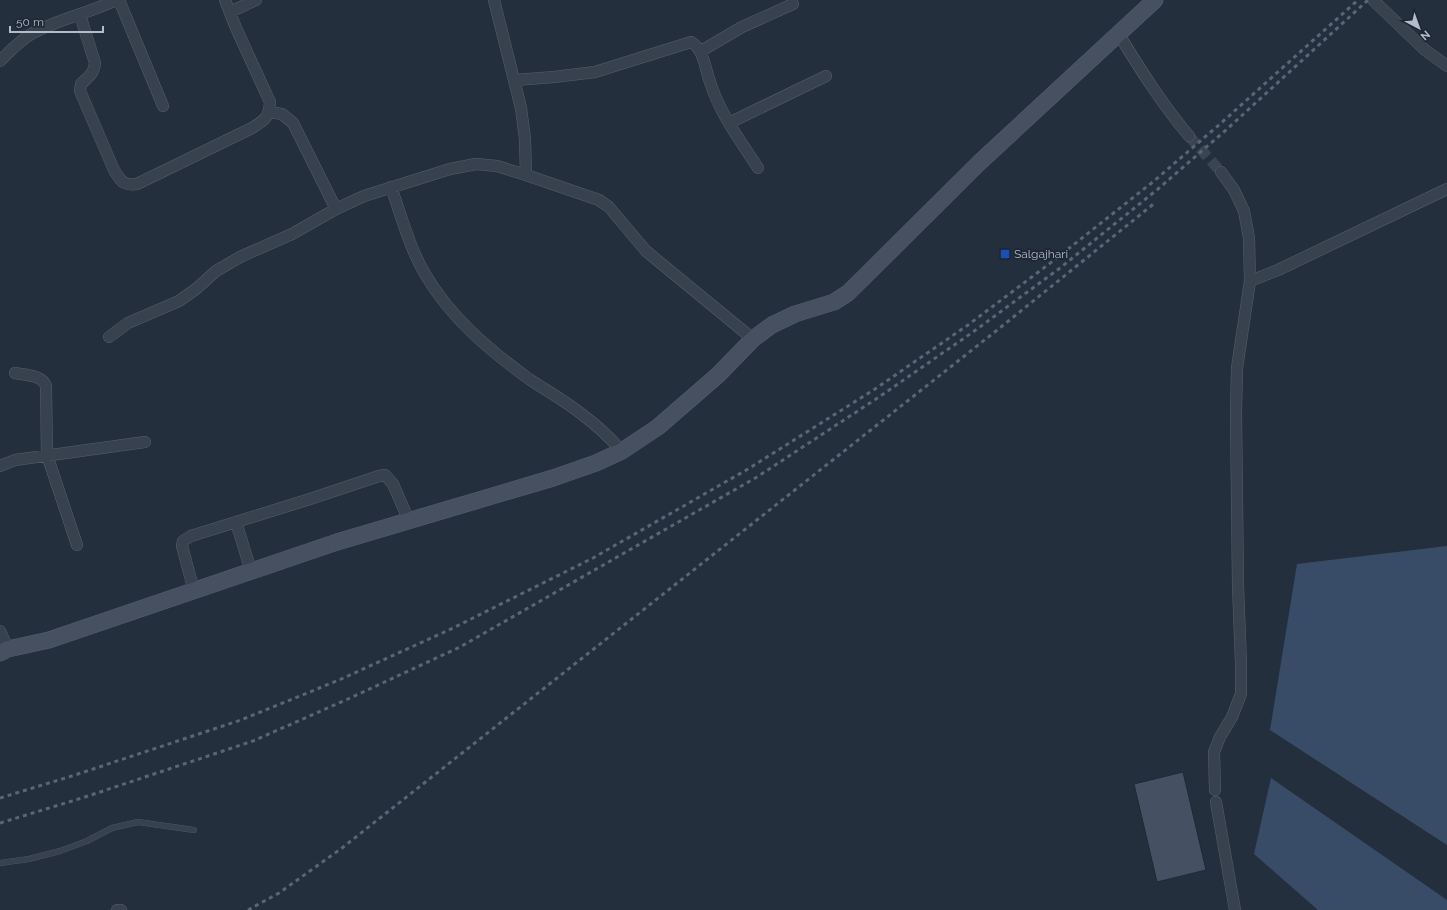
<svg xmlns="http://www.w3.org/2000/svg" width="1447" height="910" font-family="Raleway,sans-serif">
  <rect width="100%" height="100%" fill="#242f3e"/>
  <path fill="#394c67" d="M1447 546V845L1270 730 1297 564Z
    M1271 778 1447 900V910H1318L1254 854Z"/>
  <path fill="#455162" stroke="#1f2835" d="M1183 772 1206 870 1157 882 1134 784Z"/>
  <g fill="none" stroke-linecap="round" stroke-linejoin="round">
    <path stroke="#3a4453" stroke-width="11" stroke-dasharray="11 5.5" stroke-linecap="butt" d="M1189 136 1221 172"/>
    <defs>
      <path id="lane" d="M0 863 29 859 60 851 87 841 112 828 138 822 194 830"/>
      <path id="street" d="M119 0 163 106
        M494 0 521 108 525 139 526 175 599 200 609 207 646 251 753 339
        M1373 0 1425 50 1447 66
        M230 12 256 0
        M80 15 95 63C94 74 88 77 81 84L80 91 114 170C121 181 123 186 137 184L252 128C265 120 269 118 270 102L236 28 225 0
        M1118 33C1140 69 1162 104 1189 136
        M701 51 742 27 793 4
        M0 61C10 51 20 40 33 33 59 19 89 13 116 0
        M515 80 554 77 595 72 691 42C704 49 705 69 710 82 720 114 740 140 758 168
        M269 112 282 114 293 123 336 209
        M729 123 826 76
        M391 187C401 215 410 249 425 274 450 317 489 350 529 379 547 391 567 402 584 416 598 426 610 438 622 451
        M1250 281 1278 270 1447 189
        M109 337 128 323 179 301 196 289 216 271 240 257 292 234 336 209 364 196 450 169 476 164 497 166 526 175
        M15 373C26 375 42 375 46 386L47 455 77 545
        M0 466 15 460 145 442
        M236 522 251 571
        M194 591 182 546 183 541 191 536 310 499 379 476 385 475 393 484 409 521
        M0 631 8 649
        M1215 790 1214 752 1220 737 1232 717 1241 694V664L1238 586 1236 413 1237 368 1250 281 1249 238 1244 211 1234 190 1221 172
        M1216 802 1235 910
        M117 910H121"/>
      <path id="secondary" d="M0 653 8 649 49 640 337 542 553 478 596 463 622 451 658 427 718 375 753 339 772 325 795 314 834 302 848 293 980 162 1155 0"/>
    </defs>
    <use href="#lane" stroke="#565f6c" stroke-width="6"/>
    <use href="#street" stroke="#565f6c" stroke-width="12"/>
    <use href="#secondary" stroke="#565f6c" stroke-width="17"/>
    <use href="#lane" stroke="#38414e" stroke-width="5.5"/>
    <use href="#street" stroke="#38414e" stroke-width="11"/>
    <use href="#secondary" stroke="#465061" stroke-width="16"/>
    <path stroke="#5a6575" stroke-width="3" stroke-dasharray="4 4" stroke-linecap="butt" d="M0 798 75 775 241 720 339 680 451 629 593 558 748 469 875 389 968 325 1053 261 1154 181 1220 124 1358 0
      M0 823 82 798 253 741 348 699 460 647 757 477 879 397 973 332 1060 268 1158 189 1226 130 1368 0
      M248 910 279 893 342 848 1001 327 1156 202"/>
  </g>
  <rect fill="#1a4fb4" stroke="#1d2633" stroke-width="1.5" x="1000" y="249" width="10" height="10" rx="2"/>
  <g text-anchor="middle" stroke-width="3.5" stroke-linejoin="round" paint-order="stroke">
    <g font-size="12" fill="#b4bcc9" stroke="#1d2633" text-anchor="start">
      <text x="1014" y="258">Salgajhari</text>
    </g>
  </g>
  <g transform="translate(1419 28) rotate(139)" stroke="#1d2633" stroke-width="3" paint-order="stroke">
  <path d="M0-3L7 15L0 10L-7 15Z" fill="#b4bcc9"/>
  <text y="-6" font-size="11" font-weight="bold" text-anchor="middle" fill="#b4bcc9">N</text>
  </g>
  <path d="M10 26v6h93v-6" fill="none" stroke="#b4bcc9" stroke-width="2"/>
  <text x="16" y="26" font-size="12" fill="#b4bcc9" stroke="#1d2633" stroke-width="3" paint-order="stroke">50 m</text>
</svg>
